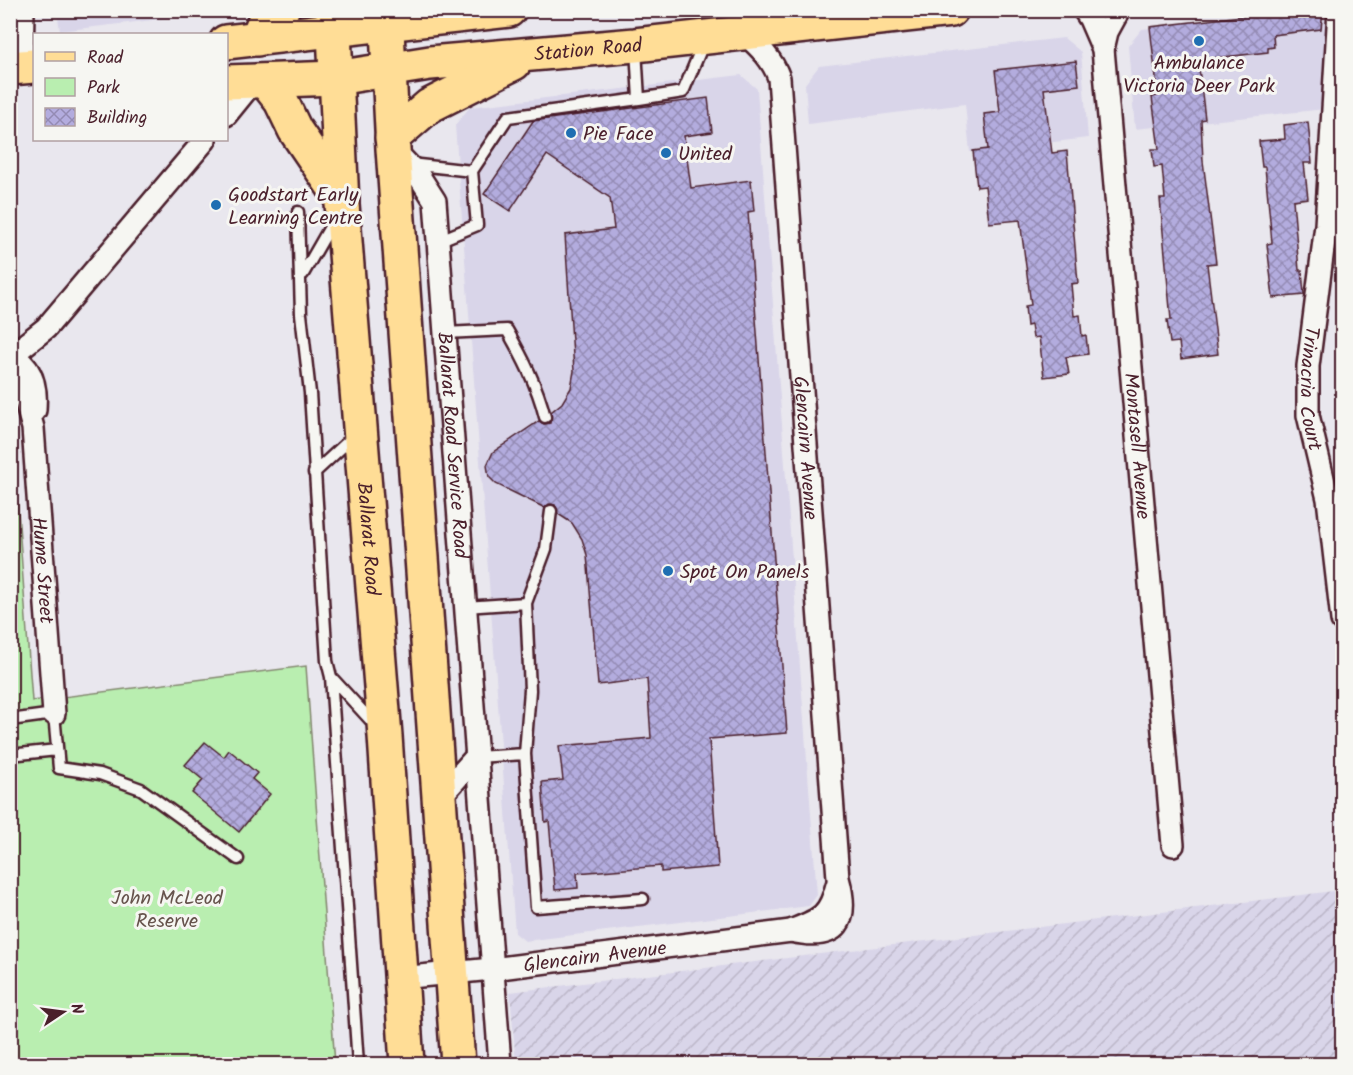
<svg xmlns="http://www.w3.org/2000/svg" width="1353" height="1075" font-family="Kalam,sans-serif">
  <defs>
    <pattern id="industrial-furrows" width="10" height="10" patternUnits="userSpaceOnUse" patternTransform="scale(1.5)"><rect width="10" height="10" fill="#d9d5e9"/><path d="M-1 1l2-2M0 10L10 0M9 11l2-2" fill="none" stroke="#bcb6c8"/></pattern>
    <pattern id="building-cross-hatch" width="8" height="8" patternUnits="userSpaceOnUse" patternTransform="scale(1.5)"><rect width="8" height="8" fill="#b3acde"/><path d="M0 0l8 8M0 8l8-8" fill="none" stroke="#948bb4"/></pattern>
  </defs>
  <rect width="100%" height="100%" fill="#e9e7ee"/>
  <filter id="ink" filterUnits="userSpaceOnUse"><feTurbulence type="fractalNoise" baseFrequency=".0167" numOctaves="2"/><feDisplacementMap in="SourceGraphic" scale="12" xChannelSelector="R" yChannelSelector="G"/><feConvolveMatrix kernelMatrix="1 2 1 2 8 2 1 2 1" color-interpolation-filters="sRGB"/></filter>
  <g filter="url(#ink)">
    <path fill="#d9d5e9" d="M57 11V10L229 11 60 31Z
      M1303 11H1332L1325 109 1135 129 1128 46 1142 29Z
      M1064 38 1081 52 1088 138 970 152 965 104 808 124 805 84 819 66Z
      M741 75 757 89 817 895 809 906 525 941 515 933 455 125 470 107Z"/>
    <path fill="url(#industrial-furrows)" d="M1342 890V1064H516L510 992Z"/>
    <path fill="#b9eeb0" stroke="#82866e" stroke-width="1.5" d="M11 416 32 701 306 666 335 1064H11Z"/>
    <path fill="url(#building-cross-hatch)" stroke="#4a1f2b" stroke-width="1.5" d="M1292 10H1323L1321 29 1273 35 1274 47 1268 48V52L1198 60 1205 119 1201 120 1203 161 1216 263 1207 264 1218 354 1181 359 1179 342 1170 343 1167 320H1171L1160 199H1165L1162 166 1154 167 1152 149H1159L1152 97 1158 96 1150 27Z
      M1076 61 1079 85 1044 89 1052 153 1067 151 1078 283 1071 284 1074 316 1080 315 1082 336 1086 335 1088 354 1066 357 1069 374 1044 377 1039 337 1033 338 1031 325 1027 326 1025 306 1031 305 1020 220 989 223 985 186 977 187 973 151 988 149 984 114 1000 112 995 70Z
      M708 98 712 132 684 136 691 188 751 180 754 211 748 212 787 733 709 739 718 867 661 872V866L577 873 578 888 555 890 549 821 545 822 542 782 563 780 559 746 651 738 647 679 598 685 587 555 582 539 572 523 558 514 555 505 549 504 545 508 496 484 489 477 487 465 493 452 539 421 544 424 550 423 551 412 562 403 571 388 574 371 565 235 614 229 610 198 547 155 510 211 484 194 533 121Z
      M1308 122 1312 163H1304L1308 198 1293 200 1299 270H1302L1304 295 1273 298 1267 244 1272 243 1265 167H1262L1259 141 1285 139 1284 125Z
      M205 742 224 757 229 750 257 773 252 779 270 794 239 832 192 793 203 780 185 765Z"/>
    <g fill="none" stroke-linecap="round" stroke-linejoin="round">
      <defs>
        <path id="lane" d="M639 99 683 92 704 42
          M410 164 472 171 508 117 639 99 636 49
          M298 212 301 314 310 393 327 661 331 677 375 725
          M438 241 477 225 472 171
          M303 274 334 220
          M445 333 507 330C523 358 537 385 545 417
          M314 473 354 436
          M526 603 530 690 525 754 536 907 643 899
          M465 607 526 603 546 549 551 511
          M331 677 358 1064
          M10 720 54 714 59 768 100 774 141 789 238 859
          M10 755 57 750
          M476 757 525 754"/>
        <g id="street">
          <path id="s1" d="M1084 10 1090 19 1103 49 1173 845"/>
          <path id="s2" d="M1339 10 1326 225 1308 366V415L1328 499 1342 620"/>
          <path id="s3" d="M743 32C758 46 772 58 779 78L838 878C850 921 839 942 791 931"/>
          <path d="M1103 49 1107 32 1119 10"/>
          <path d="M22 67 23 10"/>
          <path d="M226 115 252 83"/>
          <path id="s4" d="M393 149 419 176 435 201 500 1064"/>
          <path d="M10 355C33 366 37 387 35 410"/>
          <path d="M10 370 12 355 46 328 205 140"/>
          <path id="s5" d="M10 374 24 395 33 428 54 714"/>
          <path d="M440 797 476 757"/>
          <path id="s6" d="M400 978 492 969 791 931C820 919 829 917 837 885"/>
        </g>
        <g id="primary">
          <path d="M257 39 264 22 282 10"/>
          <path d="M226 42 509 10"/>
          <path d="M10 68 34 66"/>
          <path id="s7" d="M226 82 336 78 430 63 635 45 951 10"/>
          <path d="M266 82 281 101 295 130 342 199"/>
          <path d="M392 138 429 106 514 63"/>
        </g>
        <g id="highway">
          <path id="s8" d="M333 10 342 204 385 736 407 1064"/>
          <path d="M386 10 393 149 458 1064"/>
        </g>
      </defs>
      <use href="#lane" stroke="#4a1f2b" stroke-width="15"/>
      <use href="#street" stroke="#4a1f2b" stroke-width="26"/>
      <use href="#primary" stroke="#4a1f2b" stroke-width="38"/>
      <use href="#highway" stroke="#4a1f2b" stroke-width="38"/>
      <use href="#lane" stroke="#f6f6f2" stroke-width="10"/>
      <use href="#street" stroke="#f6f6f2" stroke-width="21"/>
      <use href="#primary" stroke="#ffdd96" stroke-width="33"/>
      <use href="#highway" stroke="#ffdd96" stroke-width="33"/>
    </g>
  </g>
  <g fill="#1f6fb2" stroke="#f6f6f2" stroke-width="2">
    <circle cx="1199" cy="41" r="6"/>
    <circle cx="571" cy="133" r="6"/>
    <circle cx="666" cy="153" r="6"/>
    <circle cx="216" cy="205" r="6"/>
    <circle cx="668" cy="571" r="6"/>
  </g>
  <g text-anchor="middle" stroke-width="6" stroke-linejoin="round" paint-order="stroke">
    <g font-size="20" fill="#4a1f2b" stroke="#f6f6f2">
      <text dy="7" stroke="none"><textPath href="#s7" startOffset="364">Station Road</textPath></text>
      <text dy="7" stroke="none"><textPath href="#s2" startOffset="380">Trinacria Court</textPath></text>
      <text dy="7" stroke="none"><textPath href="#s4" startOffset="312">Ballarat Road Service Road</textPath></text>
      <text dy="7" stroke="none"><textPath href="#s1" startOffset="442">Montasell Avenue</textPath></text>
      <text dy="7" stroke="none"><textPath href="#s3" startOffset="430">Glencairn Avenue</textPath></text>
      <text dy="7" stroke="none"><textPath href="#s8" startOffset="530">Ballarat Road</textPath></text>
      <text dy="7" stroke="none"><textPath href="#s5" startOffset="202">Hume Street</textPath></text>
      <text dy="7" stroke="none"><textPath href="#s6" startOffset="196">Glencairn Avenue</textPath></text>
    </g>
    <g font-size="20" fill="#4a1f2b" stroke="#f6f6f2" text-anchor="start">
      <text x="1199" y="69" text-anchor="middle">Ambulance<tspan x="1199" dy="23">Victoria Deer Park</tspan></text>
      <text x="583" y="140">Pie Face</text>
      <text x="678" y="160">United</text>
      <text x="228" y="201">Goodstart Early<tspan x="228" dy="23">Learning Centre</tspan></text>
      <text x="680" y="578">Spot On Panels</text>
    </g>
    <g font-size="20" fill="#66534c" stroke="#f6f6f2">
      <text x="167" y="904">John McLeod<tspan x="167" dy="23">Reserve</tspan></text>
    </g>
  </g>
  <rect width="1353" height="1075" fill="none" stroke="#f6f6f2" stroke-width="36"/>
  <rect x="18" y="18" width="1317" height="1039" fill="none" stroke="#4a1f2b" stroke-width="2" filter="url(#ink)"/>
  <rect x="33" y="33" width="195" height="108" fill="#f6f6f2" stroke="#b1a0a2" stroke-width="1.5"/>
  <rect x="45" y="52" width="30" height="9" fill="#ffdd96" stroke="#b1a0a2" stroke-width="1.5"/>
  <text x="87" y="63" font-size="18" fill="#4a1f2b">Road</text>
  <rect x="45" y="78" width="30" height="18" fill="#b9eeb0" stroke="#b1a0a2" stroke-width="1.5"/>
  <text x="87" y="93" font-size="18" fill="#4a1f2b">Park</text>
  <rect x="45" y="108" width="30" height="18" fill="url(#building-cross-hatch)" stroke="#b1a0a2" stroke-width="1.5"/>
  <text x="87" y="123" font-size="18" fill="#4a1f2b">Building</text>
  <g transform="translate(63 1012) rotate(77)" stroke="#f6f6f2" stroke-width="4.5" paint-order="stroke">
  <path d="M0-4.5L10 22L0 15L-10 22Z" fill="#4a1f2b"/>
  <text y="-9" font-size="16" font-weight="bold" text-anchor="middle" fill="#4a1f2b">N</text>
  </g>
</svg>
